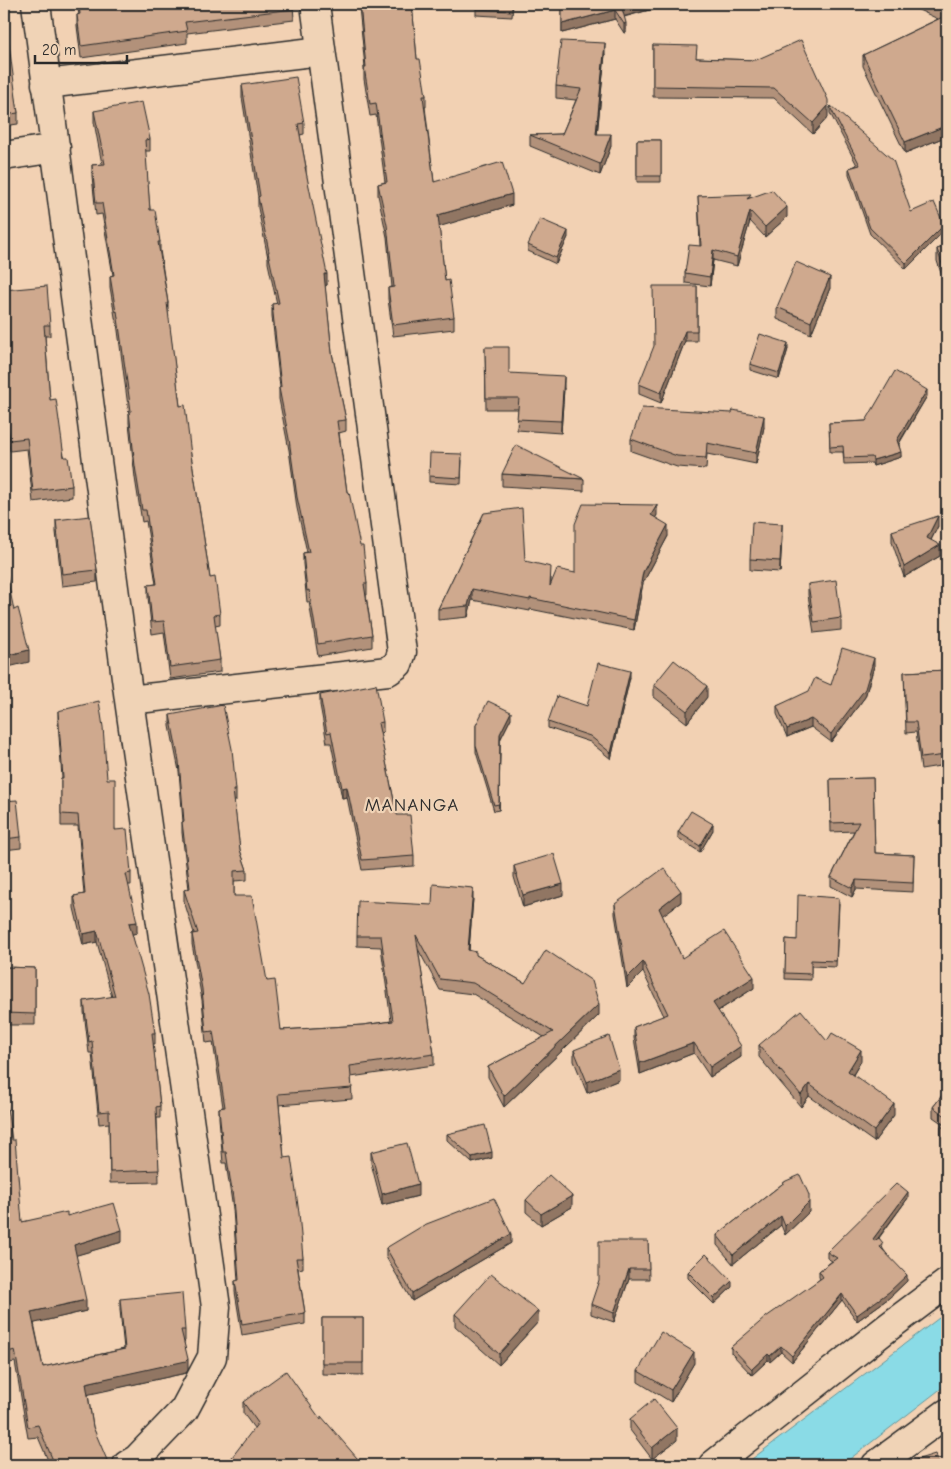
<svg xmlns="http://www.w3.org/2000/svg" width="951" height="1469" font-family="'Comic Neue',sans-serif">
  <rect width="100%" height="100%" fill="#f2d1b3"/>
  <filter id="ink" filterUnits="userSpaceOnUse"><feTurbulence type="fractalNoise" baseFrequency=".02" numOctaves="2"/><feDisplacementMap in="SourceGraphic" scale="10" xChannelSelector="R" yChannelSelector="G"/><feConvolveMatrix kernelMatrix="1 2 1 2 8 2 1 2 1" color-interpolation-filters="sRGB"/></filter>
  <g filter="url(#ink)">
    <path fill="#8adbe6" stroke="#64959b" d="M947 1312V1384L842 1465H744Z"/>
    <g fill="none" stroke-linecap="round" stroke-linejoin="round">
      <defs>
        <path id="minor" d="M36 4 129 700 216 1307 212 1357 184 1410 137 1459 127 1465
          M46 84 321 51
          M4 156 56 148
          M129 700 388 671 398 664 402 652 315 4
          M876 1465 947 1413"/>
        <path id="tertiary" d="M713 1465 887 1328 947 1283"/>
      </defs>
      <use href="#minor" stroke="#2b2b2b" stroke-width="31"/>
      <use href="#tertiary" stroke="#2b2b2b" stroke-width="31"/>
      <use href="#minor" stroke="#f0d3b6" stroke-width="28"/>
      <use href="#tertiary" stroke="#f0d3b6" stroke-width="28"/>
    </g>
    <path fill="#b2917a" stroke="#2b2b2b" d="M77 4H293L294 20 187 33V43L81 58 77 26V15H79Z
      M353 4H412L417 59 426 96V107H425L434 182 512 205 439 226 445 281 454 317V329L393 336 388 299V288L392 287 387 237 378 195V184L385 182 376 115 370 116 364 79V67H365L359 7H353Z
      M476 4H513L512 17 476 15Z
      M562 4H664V6L624 17 626 32 624 33 615 19 562 33Z
      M906 4H947V140L946 141 945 137 905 153 863 66V55L938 19Z
      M4 22 18 113V124L4 126Z
      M653 45 697 58 756 60 828 117 813 134 774 98 653 97Z
      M605 54 597 134 611 146 600 175 530 146V135L562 134 576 100 556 98V86Z
      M242 85 304 123V134L300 135 306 167V173L327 285 325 286 332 353 346 420V431L339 433 347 492 367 584V595H366L372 635V647L318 656 309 602H307L303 564V553L307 552 297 508 289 450 279 399V388L280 387 272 316V304H277L268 263V258L258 208V197L242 97Z
      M830 107 911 212 944 231 906 269 870 234 849 174V168L857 165 830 113Z
      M94 111 150 139V151H145L150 210 160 242V250L168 303V315L180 406 191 455 210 578 220 614V625L215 626 220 660V672L170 679 164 632 152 634 148 597V585L156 584 146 521 142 522 135 478 129 423V414L117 323H116L110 287V276L113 275 102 214 96 215 92 176V165L102 164 94 122Z
      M637 140H661V182H637Z
      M698 196 751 197 787 217 765 237 750 221 737 266 713 260 710 286 685 283V273L700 246Z
      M568 237 556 264 528 251V245Z
      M947 246V291L937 261V249Z
      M697 286V341H685L661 403 639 394V384Z
      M830 288 811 334 777 319V307Z
      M4 290 50 325V336H45L50 400 72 486V497L33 502 27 449 10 451 4 410V349L6 345 4 318Z
      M485 347 509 373 564 388 561 433 517 430 518 409H486Z
      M788 349 779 379 750 370V364Z
      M927 396 899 444 901 457 873 466 872 463 844 464 843 452H830L829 423 866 421Z
      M764 427 756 464 707 454 706 469 677 467 631 451V439Z
      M462 460 461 484 429 482V476Z
      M502 474 584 479V491L502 486Z
      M484 513 525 561 551 578V584L575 573 657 515 655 518 668 536 643 583 634 630 530 609V611L472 600 468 617 438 620V609Z
      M56 520 97 570V582L62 586 56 532Z
      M938 526 931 540 940 556 904 577 892 542V531Z
      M782 536 780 572 750 570V559Z
      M808 584 841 618V630L814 633 808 595Z
      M874 666 865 697 831 742 811 727 787 737 777 714V706L831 685Z
      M947 670V731H943L946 755V765L921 769 916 732 906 733 904 672Z
      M630 677 611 759 590 742 548 728V722L587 706Z
      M654 685 707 697 687 723 654 697Z
      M320 695 383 722V732L380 733 397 815 414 856V866L362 870 347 797 342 798 331 743H327L320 705Z
      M58 711 107 779 115 830 131 873V885H128L137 933 132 934 155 1033V1044H153L160 1106V1118H157L159 1182 110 1183 109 1123 99 1124 92 1053H89L84 1012V1001L112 997 97 942 83 945 74 908V896L84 894 78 826H61V778H62L58 722Z
      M170 715 236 790V801H234L240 850 247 870V880L234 881V896L267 981 281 1030 363 1025 391 1021 381 947 357 946V936L432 905 473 898 469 951 525 983 599 1015 504 1107 488 1077V1067L544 1037 473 994 440 990 418 949 434 1054V1065L351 1077 352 1099 279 1105 284 1158 303 1258V1268L298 1269 305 1313V1324L242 1335 235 1292V1281H238L233 1209 226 1163H223L219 1118V1108L223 1107 213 1042 206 1043 202 1000 192 944V934L194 933 184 901V890L189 889 182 833V822H183L179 771 170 726Z
      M511 718 500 740 499 810 494 811 476 752V725Z
      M873 778 875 853 914 855 913 892 856 889 852 897 831 886V877L854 831 831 832 830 779Z
      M4 801 21 837V848L4 850Z
      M713 830 700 852 678 838V832Z
      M514 866 563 895 523 907 514 877Z
      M681 902 662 915 682 958 754 988 718 1011 741 1057 710 1077 694 1053 640 1074 634 1038V1027L664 1016 643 972 627 988 615 914V904Z
      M839 904 836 967 811 966V980L785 979 786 939 797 940Z
      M4 967 35 968V1025H4Z
      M827 1041 861 1061 853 1075 894 1115 874 1142 809 1096 801 1107 759 1057V1045Z
      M574 1050 619 1080 587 1093 574 1061Z
      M4 1087 22 1222 67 1216 122 1242 76 1255 86 1311 34 1323 43 1367 124 1349 120 1310V1299L185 1330V1341L184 1342 188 1370 186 1373 88 1394 93 1427 107 1465H50L38 1437 28 1438 15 1362 4 1364Z
      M947 1089V1140L941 1135V1126L943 1124 933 1117V1107Z
      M447 1134 492 1158 472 1163 447 1140Z
      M371 1152 418 1196 382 1205 371 1163Z
      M786 1181 809 1212 785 1235 781 1225 733 1264 717 1245V1235Z
      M908 1198 879 1238 883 1249 907 1281 889 1298 857 1321 842 1300 792 1362 781 1352 770 1362 768 1360 752 1375 731 1353V1347L820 1279 819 1277V1271L832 1261 827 1258V1252Z
      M526 1200 572 1207 541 1225 526 1212Z
      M648 1241 649 1279H629L614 1322 591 1314V1304Z
      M511 1243 412 1301 386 1257V1248Z
      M688 1272 732 1287 714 1304 688 1278Z
      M455 1314 538 1322 499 1365 455 1326Z
      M322 1318H363V1375L322 1374Z
      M694 1363 671 1402 638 1382V1371Z
      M243 1402 321 1420 363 1465 254 1428 243 1413Z
      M630 1419 677 1440 652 1459 630 1430Z"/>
    <path fill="#917663" stroke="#2b2b2b" d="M638 4H664V6L622 17V8Z
      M615 10V19L562 33V24Z
      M626 23V32L624 33V24Z
      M605 43V54L596 146V134Z
      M828 106V117L813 134V123Z
      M945 126V137L905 153V142Z
      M946 130H947V140L946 141Z
      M611 134V146L600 175V164Z
      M512 194V205L438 227V215Z
      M787 207V217L765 237V227Z
      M750 211V221L737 266V257Z
      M944 225V231L906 269V263Z
      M568 231V237L556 264V258Z
      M713 250V260L710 286V277Z
      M324 274H327V285L324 286Z
      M830 277V288L811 334V322Z
      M685 331V341L661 403V393Z
      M788 343V349L779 379V373Z
      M564 376V388L561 433V421Z
      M927 390V396L897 446V440Z
      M764 416V427L756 464V453Z
      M901 452V457L873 466V460Z
      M657 505V515L651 526V515Z
      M938 516V526L927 548V538Z
      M782 524V536L780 572V561Z
      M668 525V536L643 583 634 630V620L643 572Z
      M940 545V556L904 577V567Z
      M472 589V600L468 617V606Z
      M29 650V662L4 668V656Z
      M874 658V666L865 697 831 742V734Z
      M630 671V677L611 759V753Z
      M707 686V697L687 723V711Z
      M511 712V718L500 740 499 810 500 734Z
      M811 719V727L787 737V729Z
      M347 787V797L342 798V788Z
      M713 824V830L700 852V846Z
      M856 880V889L852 897V888Z
      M563 884V895L523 907V895Z
      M473 888V898L468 961V950Z
      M681 891V902L659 918V908Z
      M137 922V933L129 935V923Z
      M97 931V942L83 945V934Z
      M643 962V972L627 988V978Z
      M754 977V988L713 1014V1003Z
      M599 1004V1015L504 1107V1096Z
      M694 1043V1053L640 1074V1063Z
      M741 1046V1057L710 1077V1067Z
      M861 1050V1061L848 1083V1071Z
      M619 1069V1080L587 1093V1082Z
      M809 1084V1096L801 1107V1095Z
      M894 1104V1115L874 1142V1131Z
      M492 1152V1158L472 1163V1157Z
      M418 1184V1196L382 1205V1194Z
      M908 1192V1198L873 1245V1239Z
      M572 1196V1207L541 1225V1214Z
      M809 1202V1212L785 1235V1226Z
      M781 1216V1225L733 1264V1255Z
      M122 1230V1242L74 1256V1245Z
      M511 1234V1243L412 1301V1293Z
      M629 1269V1279L614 1322V1313Z
      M907 1275V1281L889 1298 857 1321V1315Z
      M732 1281V1287L714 1304V1298Z
      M842 1294V1300L792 1362V1356Z
      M86 1300V1311L31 1324V1312Z
      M538 1311V1322L499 1365V1354Z
      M781 1346V1352L770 1362V1356Z
      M694 1352V1363L671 1402V1390Z
      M768 1354V1360L752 1375V1369Z
      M188 1359V1370L186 1373 86 1395V1383Z
      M677 1428V1440L652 1459V1448Z
      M107 1460V1465H93Z"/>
    <path fill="#cfa98e" stroke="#2b2b2b" d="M79 4H293L294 9 185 22 187 31 81 46 77 15 80 14Z
      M360 4H412L417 59H420L426 96H423L434 182 502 162 512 194 438 215 445 281 449 280 454 317 393 325 388 288 394 287 387 225 378 184 387 182 376 103 370 104 364 67H366Z
      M476 4H512V11L476 9Z
      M562 4H638L622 8 626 23 624 24 615 10 562 24Z
      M928 4H947V13Z
      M947 15V43L946 45 947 47V130H946L945 126 905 142 863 55Z
      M4 22H6L18 113 4 115Z
      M801 40 828 100V106L813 123 774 88 653 86V45L697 46 696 58 756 60Z
      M561 41 605 43 596 134H611L600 164 530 135 562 134 581 89 556 86Z
      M296 77 304 123 298 124 306 167H305L327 274H324L332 353 346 420 337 421 347 492H349L360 546H363L367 584H364L372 635 318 644 309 590 307 591 303 553 309 552 297 497 289 439 279 388 281 387 272 304 279 303 268 252H269L258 197 260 196 242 85Z
      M142 102 150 139 145 140 150 210H155L160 242H158L168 303H167L180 406 185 405 191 455 210 578 215 577 220 614 214 615 220 660 170 667 164 621 152 622 148 585 157 584 146 510H142L135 466 129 411H131L117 311 116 312 110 276 114 275 102 203H96L92 165 105 164 94 111Z
      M831 106 893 160 911 212 934 202 944 225 906 263 870 228 849 168 860 165 830 107Z
      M637 140H661V176H637Z
      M772 190 787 207 765 227 750 211 737 257 713 250 710 277 685 273 689 245 701 246 698 196 751 194 747 199Z
      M540 219 568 231 556 258 528 245Z
      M947 246V279L937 249Z
      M796 262 830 277 811 322 777 307Z
      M47 286 50 325H44L50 400 56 399 64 457H68L72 486 33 491 27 438 10 440 4 400V349H5L4 345H7L4 307V290Z
      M653 286H697V331H685L661 393 639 384 654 346Z
      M760 334 788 343 779 373 750 364Z
      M485 347H509V373L564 376 561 421 517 419 519 398H486Z
      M895 371 927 390 897 440 901 452 873 460 872 457 844 458 843 446 830 447 829 423 866 421Z
      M642 408 732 413 733 410 764 416 756 453 707 443 706 458 677 456 631 439Z
      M516 445 584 479 502 474Z
      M430 453 462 454 461 478 429 476Z
      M583 504 657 505 651 515 668 525 643 572 634 620 530 598V600L472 589 468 606 438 609 484 513 522 508 525 561 551 567 550 586 557 569 575 573V524Z
      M90 516 97 570 62 574 56 520Z
      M938 516 927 538 940 545 904 567 892 531Z
      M752 522 782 524 780 561 750 559Z
      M4 563 14 610 18 608 29 650 4 656Z
      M836 580 841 618 814 622 808 584Z
      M842 648 874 658 865 689 831 734 811 719 787 729 777 706 809 691 815 678 831 685Z
      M674 660 707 686 687 711 654 685Z
      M598 663 630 671 611 753 590 736 548 722 557 696 587 706Z
      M947 670V720H941L946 755 921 758 916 722H906L904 672Z
      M376 684 383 722 378 723 397 815H410L414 856 362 860 347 787 342 788 331 732 327 733 320 695Z
      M99 701 103 727 107 779H115V830L127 829 131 873 126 874 137 922 129 923 149 994 155 1033H152L160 1106 156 1107 159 1170 110 1172 109 1111 99 1112 92 1041 89 1042 84 1001 115 996 97 931 83 934 74 896 85 894 78 815 61 814V778H63L58 711Z
      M488 701 511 712 500 734 499 804 494 805 476 746V725Z
      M223 705 232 749 236 790H233L240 850 247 870 234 871V896H252L267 981 275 980 281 1030 363 1025 393 1021 381 936H357L358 901 432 905 433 884 473 888 468 950 476 952V955L525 983 546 950 592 981 599 1004 504 1096 488 1067 553 1032 473 983 440 979 416 935 434 1054 350 1066 352 1088 278 1094 284 1158 291 1157 299 1213 303 1258H296L305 1313 242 1324 235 1281 239 1280 233 1198 226 1152H223L219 1108 225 1107 213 1031 206 1032 202 989 192 934 198 933 184 890 190 888 182 822H184L179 761 170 715Z
      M873 778 875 853 914 855 913 883 856 880 852 888 831 877 859 822 831 823 830 779Z
      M17 800 21 837 4 839V801Z
      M691 811 713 824 700 846 678 832Z
      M554 854 563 884 523 895 514 866Z
      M664 868 681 891 659 908 682 958 724 931 754 977 713 1003 741 1046 710 1067 694 1043 640 1063 634 1027 668 1014 643 962 627 978 615 904Z
      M798 895 839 898 836 961 811 960V974L785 973 786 939 797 940Z
      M4 967 35 968V1014L4 1013Z
      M801 1010 827 1041 832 1033 861 1050 848 1071 894 1104 874 1131 809 1084 801 1095 759 1045Z
      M609 1036 619 1069 587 1082 574 1050Z
      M4 1087 12 1140H15L22 1222 67 1212V1216L114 1203 122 1230 74 1245 86 1300 31 1312 43 1367 125 1349 120 1299 182 1293 185 1330H181L188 1359 186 1361 86 1383 93 1427 107 1460 93 1465H55L38 1425 28 1427 15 1350 4 1353Z
      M947 1089V1117L933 1107Z
      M947 1118V1130L941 1126Z
      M485 1125 492 1152 472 1157 447 1134Z
      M407 1143 418 1184 382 1194 371 1152Z
      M549 1175 572 1196 541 1214 526 1200Z
      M800 1175 809 1195V1202L785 1226 781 1216 733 1255 717 1235 786 1181Z
      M897 1183 908 1192 873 1239 874 1241 879 1238 883 1243 880 1247 907 1275 889 1292 857 1315 842 1294 792 1356 781 1346 770 1356 768 1354 752 1369 731 1347 766 1317 823 1277 819 1271 837 1258 827 1252Z
      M494 1198 511 1234 412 1293 386 1248 424 1225Z
      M599 1241H648L649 1269H629L614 1313 591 1304 599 1280Z
      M706 1254 732 1281 714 1298 688 1272Z
      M491 1274 538 1311 499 1354 455 1314Z
      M322 1318H363V1363H322Z
      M661 1332 694 1352 671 1390 638 1371Z
      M286 1371 321 1420V1416L363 1465H226L258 1423 243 1402Z
      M654 1399 677 1428 652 1448 630 1419Z
      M935 1454 939 1465H900Z"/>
  </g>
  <g text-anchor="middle" stroke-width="4.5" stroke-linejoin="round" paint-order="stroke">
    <g font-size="19" letter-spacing="1" fill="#2b2b2b" stroke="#f0d3b6">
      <text x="412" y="811">MANANGA</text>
    </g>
  </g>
  <rect width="951" height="1469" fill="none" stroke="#f0d3b6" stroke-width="20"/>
  <rect x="10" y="10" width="931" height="1449" fill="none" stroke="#2b2b2b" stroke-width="2" filter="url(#ink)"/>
  <path d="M35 55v8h92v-8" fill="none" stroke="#2b2b2b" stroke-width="2.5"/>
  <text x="42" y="55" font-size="15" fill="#2b2b2b" stroke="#f0d3b6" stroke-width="4" paint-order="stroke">20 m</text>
</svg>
